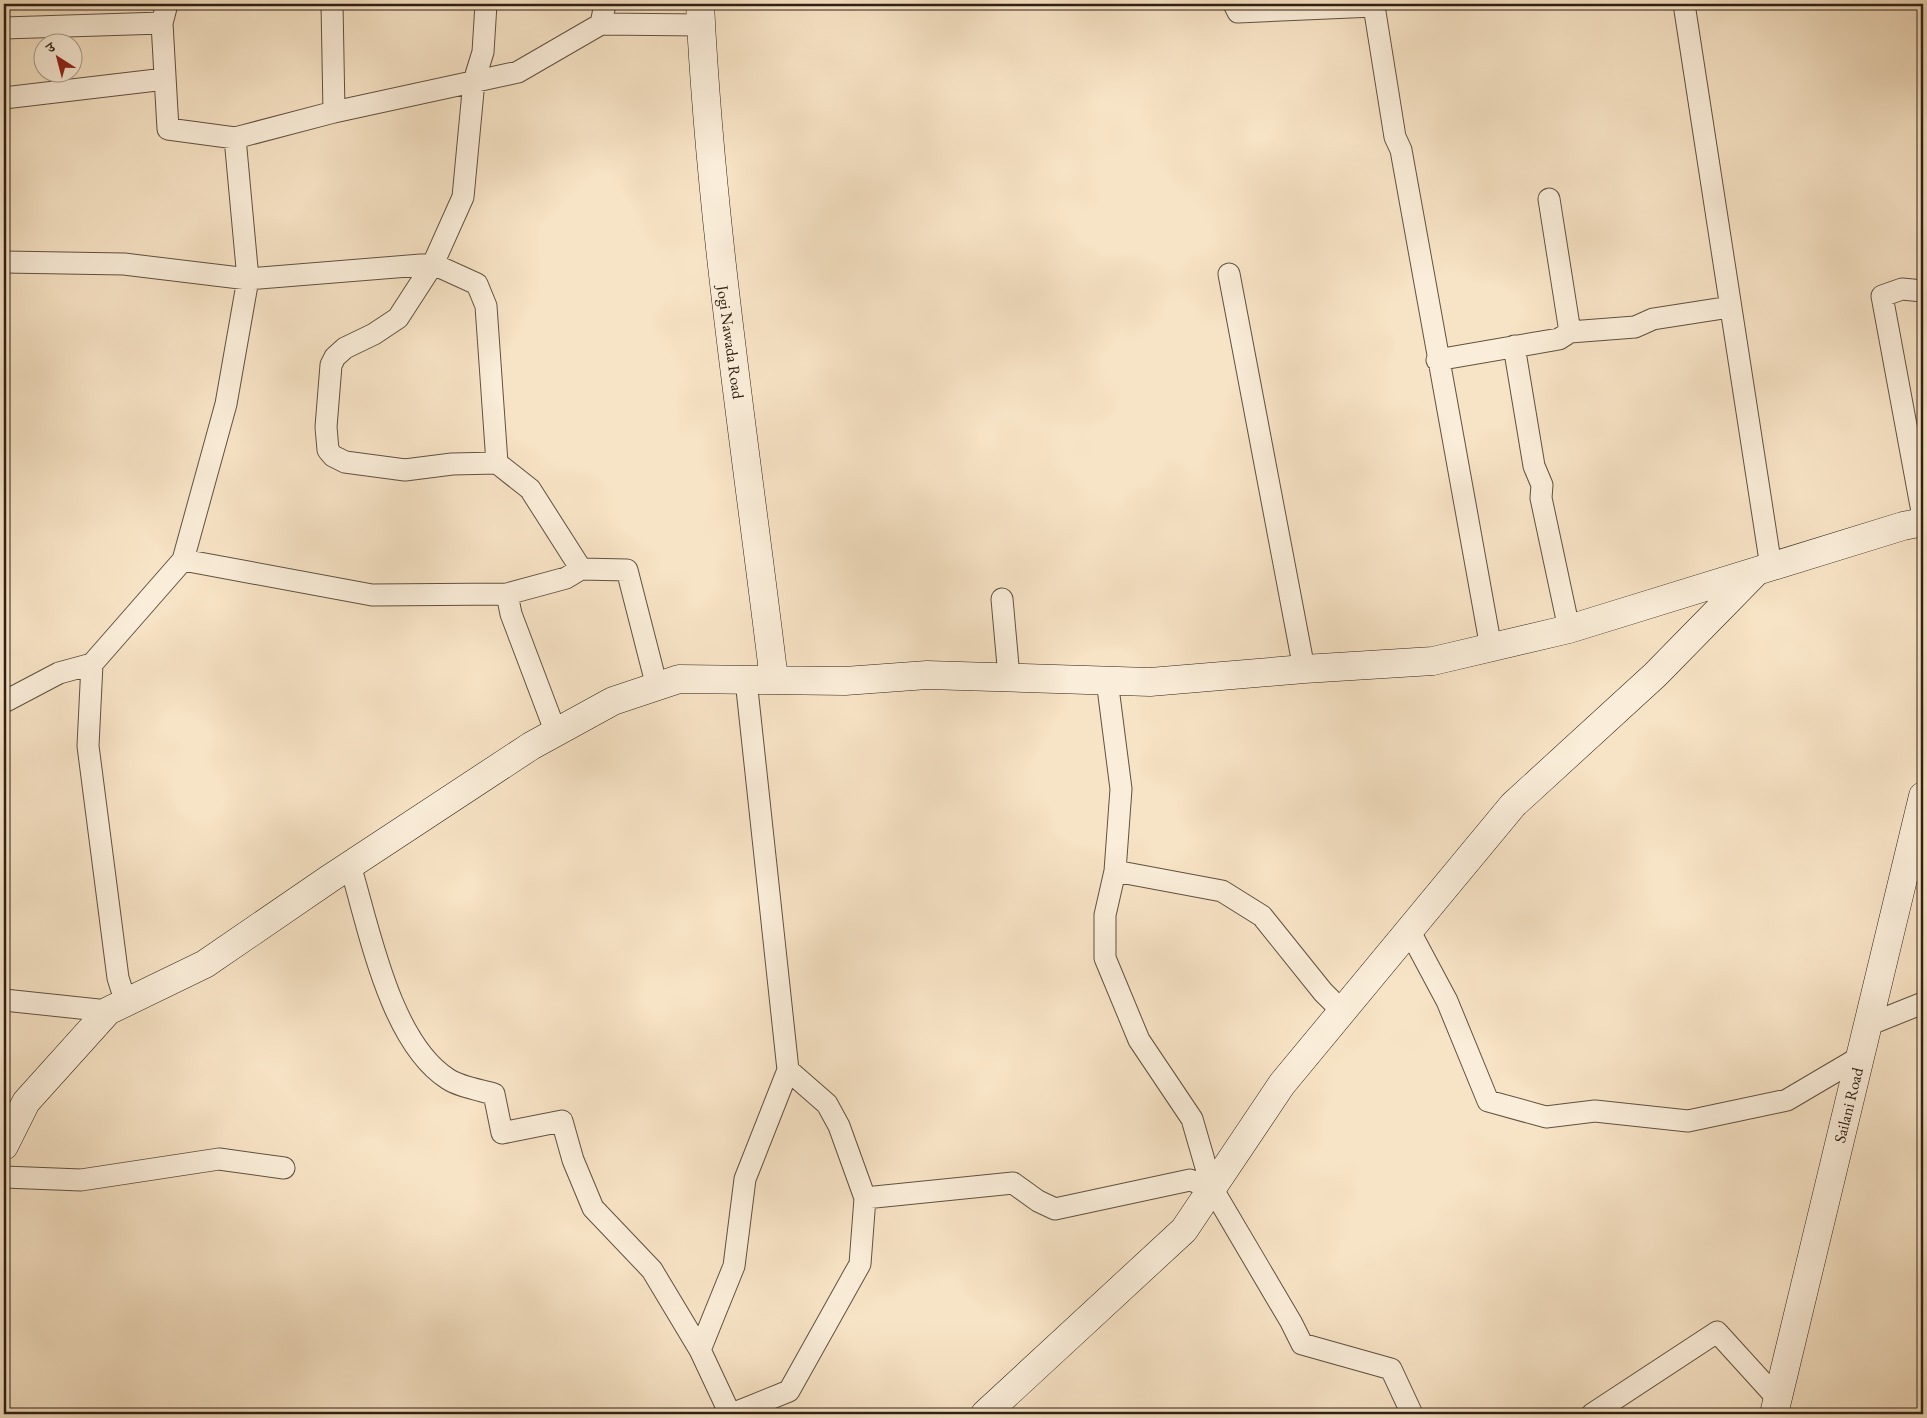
<svg xmlns="http://www.w3.org/2000/svg" width="1927" height="1418" font-family="'EB Garamond','Noto Serif Devanagari',serif">
  <rect width="100%" height="100%" fill="#f7e3c5"/>
  <filter id="stains"><feTurbulence type="fractalNoise" baseFrequency=".004" numOctaves="4"/><feColorMatrix values="0 0 0 0 .2 0 0 0 0 .09 0 0 0 0 .02 0 0 0 .5 -.17"/></filter>
  <radialGradient id="worn" r=".72"><stop offset=".6" stop-color="#630" stop-opacity="0"/><stop offset="1" stop-color="#630" stop-opacity=".3"/></radialGradient>
  <g fill="none" stroke-linecap="round" stroke-linejoin="round">
    <defs>
      <path id="street" d="M167 4 162 23 168 129 235 138 334 112
        M332 4 334 112 518 72 601 24 701 25
        M486 4 483 52 474 81 463 197 433 264 398 318 374 334 345 348 335 357 331 365 326 427 328 450 333 456 345 462 405 470 452 464 497 463 530 489 581 569
        M1234 4 1238 12 1374 6
        M1377 4 1374 6 1395 137 1401 150 1491 648
        M1684 4 1771 567
        M601 24 605 4
        M4 28 162 23
        M4 98 165 79
        M1549 199 1570 332
        M4 262 124 264 248 279 433 264 477 284 486 306 497 463
        M1229 274 1304 669
        M1923 291 1902 289 1882 296 1923 517
        M1514 346 1534 466 1542 485 1541 498 1569 629
        M1437 360 1559 339 1570 332 1635 327 1653 319 1730 307
        M183 560 372 595 507 594 566 578 581 569 627 570 657 687
        M507 594 511 614 556 733
        M1002 599 1009 677
        M92 664 88 746 118 978 126 1003
        M1107 680 1121 789 1115 871 1105 915V958L1139 1040 1192 1119 1212 1188 1291 1322 1302 1344 1391 1369 1412 1414
        M4 702 59 673 92 664 183 560 226 404 248 279 235 138
        M350 865C369 928 390 1042 448 1079 460 1087 480 1090 494 1094L502 1133 562 1121 573 1160 593 1208 652 1270 700 1350 730 1414
        M1115 871 1222 891 1262 916 1323 992 1342 1011
        M1409 930 1447 1001 1488 1101 1546 1117 1595 1111 1688 1121 1787 1100 1860 1057
        M4 1000 108 1011
        M1868 1025 1923 1003
        M4 1177 81 1180 219 1159 284 1168
        M865 1198 1013 1183 1038 1201 1055 1209 1190 1180 1212 1188
        M700 1350 734 1266 745 1179 788 1070 746 680
        M732 1414 789 1391 860 1264 865 1198 839 1126 827 1104 788 1070
        M1592 1414 1717 1332 1777 1398"/>
      <path id="secondary" d="M700 4C711 230 747 455 774 680
        M4 1146 26 1102 108 1011 205 964 329 879 531 746 613 701 679 679 845 681 927 675 1150 682 1304 669 1433 661 1569 629 1903 526 1923 522
        M985 1414 1184 1230 1282 1084 1513 805 1655 675 1754 574
        M1774 1414 1923 796"/>
    </defs>
    <use href="#street" stroke="#605140" stroke-width="23"/>
    <use href="#secondary" stroke="#2e2014" stroke-width="29"/>
    <use href="#street" stroke="#faedd9" stroke-width="21"/>
    <use href="#secondary" stroke="#faedd9" stroke-width="28"/>
  </g>
  <g text-anchor="middle" stroke-width="4" stroke-linejoin="round" paint-order="stroke">
    <g font-size="16" fill="#2e2014" stroke="#faedd9">
      <text transform="translate(731 342) rotate(82)" y="6">Jogi Nawada Road</text>
      <text transform="translate(1848 1105) rotate(-76)" y="6">Sailani Road</text>
    </g>
  </g>
  <rect width="1927" height="1418" fill="none" stroke="#f7e3c5" stroke-width="20"/>
  <rect x="5" y="5" width="1917" height="1408" fill="none" stroke="#2e2014" stroke-width="2.5"/>
  <rect x="10" y="10" width="1907" height="1398" fill="none" stroke="#2e2014"/>
  <g transform="translate(58 58) rotate(324)"><circle r="24" fill="#faedd9" stroke="#a89b8a"/>
  <path d="M0-4L9 19L0 12L-9 19Z" fill="#8f2418"/>
  <text y="-8" font-size="14" font-weight="bold" text-anchor="middle" fill="#2e2014">उ</text>
  </g>
  <rect width="100%" height="100%" filter="url(#stains)"/>
  <rect width="100%" height="100%" fill="url(#worn)"/>
</svg>
